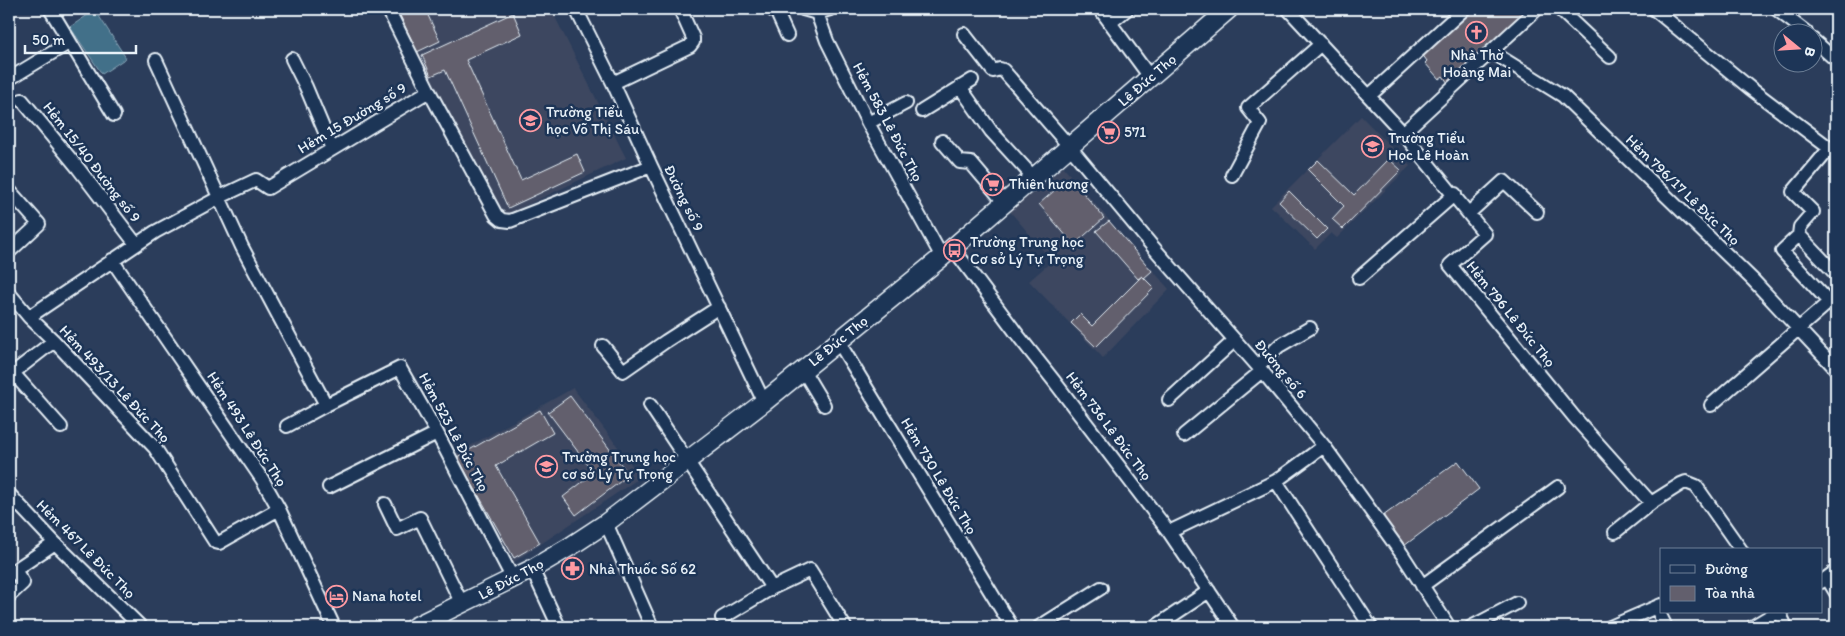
<svg xmlns="http://www.w3.org/2000/svg" width="1845" height="636" font-family="Itim,sans-serif">
  <rect width="100%" height="100%" fill="#2b3d5b"/>
  <filter id="ink" filterUnits="userSpaceOnUse"><feTurbulence type="fractalNoise" baseFrequency=".02" numOctaves="2"/><feDisplacementMap in="SourceGraphic" scale="10" xChannelSelector="R" yChannelSelector="G"/><feConvolveMatrix kernelMatrix="1 2 1 2 8 2 1 2 1" color-interpolation-filters="sRGB"/></filter>
  <g filter="url(#ink)">
    <path fill="#3c4760" d="M392 9H551L626 158 508 214 500 210Z
      M1361 116 1410 166 1337 238 1331 233 1315 249 1271 206Z
      M1063 167 1169 289 1103 358 1029 281 1052 261 1008 209Z
      M573 388 641 477 511 564 454 455Z"/>
    <path fill="#436f89" stroke="#85a3b5" d="M95 10 126 58 102 74 70 27Z"/>
    <path fill="#625f6d" stroke="#e8f1f8" d="M363 9H380L366 16Z
      M397 9H425L440 41 417 52Z
      M1473 9H1533L1448 83 1443 76 1439 79 1425 63 1427 61 1422 54Z
      M513 13 522 34 466 60 521 180 577 154 585 172 508 208 445 70 431 76 422 55Z
      M1389 159 1401 170 1343 229 1332 219 1344 206 1308 170 1318 160 1354 195Z
      M1070 177 1104 218 1074 245 1039 204Z
      M1289 191 1327 229 1317 239 1279 202Z
      M1109 221 1152 271 1144 278 1142 276 1138 279 1096 231Z
      M1142 276 1154 288 1096 347 1071 323 1080 314 1092 326Z
      M570 396 629 475 576 515 563 497 594 473 548 412Z
      M540 410 553 433 496 466 540 543 514 558 457 457Z
      M1458 461 1479 489 1400 549 1379 519Z"/>
    <g fill="none" stroke-linecap="round" stroke-linejoin="round">
      <defs>
        <path id="street" d="M50 9 114 115
          M388 9 429 91
          M576 9 613 83 651 166 764 402
          M771 9 777 13 787 35
          M803 9 817 13 827 41 868 123 942 257
          M1100 9 1150 77
          M1288 9 1403 133 1485 234 1450 265 1575 418 1651 503 1681 484 1686 482 1696 486 1741 550
          M1559 9 1610 57
          M1654 9 1750 88 1836 153
          M1776 9 1806 32
          M817 13 830 9
          M1110 23 1127 9
          M964 34 993 71 1000 69 1003 70 1069 146 1153 247 1262 371 1324 446 1402 554 1449 627
          M1812 39 1836 60
          M1492 52 1563 96 1753 280 1836 369
          M292 59 306 87 332 149
          M156 60 242 247 326 405 400 368 437 433 513 579
          M9 79 70 42
          M613 83 690 46 693 42V38L680 9
          M960 87 991 131 1035 179
          M1369 96 1464 9
          M22 100 78 168 136 244
          M922 111 972 80
          M868 123 906 103
          M1403 133 1537 9
          M942 141 960 162 971 163 1005 203
          M1232 175 1260 123 1248 108 1321 44
          M9 190 39 224 9 252
          M1469 213 1504 181 1537 212
          M1799 235 1836 274
          M953 248 1020 338 1054 381 1169 532 1233 627
          M112 260 262 479 279 509 334 627
          M1359 278 1455 194
          M9 293 29 317 54 341 155 448 215 542 219 543 279 509
          M1829 302 1782 251 1799 235 1800 227 1813 212 1793 192 1830 148
          M29 317 155 232 220 197 256 180 268 188 429 91 496 215 502 220 510 221 651 166
          M838 341 1012 627
          M603 346 623 371 666 341 719 307
          M1258 366 1279 346 1310 328
          M803 370 824 405
          M13 373 61 427
          M9 376 54 341
          M1169 400 1235 340
          M650 405 772 588 810 570 845 627
          M1711 405 1836 296
          M287 426 326 405
          M1184 435 1262 371
          M1276 481 1371 627
          M329 487 437 433
          M9 494 55 543 141 627
          M385 504 397 529 420 518 462 604
          M606 523 652 627
          M1169 532 1276 481 1324 446
          M1615 532 1651 503
          M532 569 559 627
          M9 574 55 543
          M1827 578 1836 593
          M1821 582 1836 571
          M1422 586 1558 487
          M9 596 23 583 15 570
          M1656 607 1666 627
          M1779 612 1786 627
          M722 618 772 588
          M1039 627 1101 588
          M1155 627 1209 591
          M1471 627 1517 603
          M1610 627 1661 605
          M1752 627 1777 612"/>
        <path id="secondary" d="M414 627 532 569 571 546 606 523 764 402 942 257 1229 9"/>
      </defs>
      <use href="#street" stroke="#e8f1f8" stroke-width="16"/>
      <use href="#secondary" stroke="#e8f1f8" stroke-width="21"/>
      <use href="#street" stroke="#1d3557" stroke-width="12"/>
      <use href="#secondary" stroke="#1d3557" stroke-width="18"/>
    </g>
  </g>
  <defs>
    <symbol id="church-ring" viewBox="-11 -11 22 22"><circle r="9.5" fill="#1d3557" stroke="#ff9aa2" stroke-width="1.5"/><path d="M-1.2-6h2.4v3.5h3.3v2.4h-3.3V6h-2.4V-.1h-3.3v-2.4h3.3Z" fill="#ff9aa2"/></symbol>
    <symbol id="school-ring" viewBox="-11 -11 22 22"><circle r="9.5" fill="#1d3557" stroke="#ff9aa2" stroke-width="1.5"/><path d="M0-5L7-2L0 1L-7-2ZM-4 1L0 2.5L4 1V4Q0 6-4 4Z" fill="#ff9aa2"/></symbol>
    <symbol id="supermarket-ring" viewBox="-11 -11 22 22"><circle r="9.5" fill="#1d3557" stroke="#ff9aa2" stroke-width="1.5"/><path d="M-6-5.5h2.5l.6 2H6L4.5 2H-2.5L-4.4-4H-6ZM-1.5 3.2a1.3 1.3 0 1 0 .1 0ZM3 3.2a1.3 1.3 0 1 0 .1 0Z" fill="#ff9aa2"/></symbol>
    <symbol id="bus-ring" viewBox="-11 -11 22 22"><circle r="9.5" fill="#1d3557" stroke="#ff9aa2" stroke-width="1.5"/><path d="M-5-6H5V4H4V6H2V4H-2V6H-4V4H-5ZM-3.5-4V0h7V-4ZM-3.5 1.2v1.5H-2V1.2ZM2 1.2v1.5H3.5V1.2Z" fill="#ff9aa2"/></symbol>
    <symbol id="pharmacy-ring" viewBox="-11 -11 22 22"><circle r="9.5" fill="#1d3557" stroke="#ff9aa2" stroke-width="1.5"/><path d="M-2-6h4v4h4v4h-4v4h-4v-4h-4v-4h4Z" fill="#ff9aa2"/></symbol>
    <symbol id="hotel-ring" viewBox="-11 -11 22 22"><circle r="9.5" fill="#1d3557" stroke="#ff9aa2" stroke-width="1.5"/><path d="M-6-4.5h1.5V1H6V5H4.5V3h-9V5H-6ZM-4 0a1.8 1.8 0 1 1 3.6 0ZM.5 0V-2.5h3Q6-2.5 6 0Z" fill="#ff9aa2"/></symbol>
  </defs>
  <g fill-rule="evenodd">
    <use href="#church-ring" x="1464" y="20" width="25" height="25"/>
    <use href="#school-ring" x="518" y="108" width="25" height="25"/>
    <use href="#supermarket-ring" x="1096" y="120" width="25" height="25"/>
    <use href="#school-ring" x="1360" y="134" width="25" height="25"/>
    <use href="#supermarket-ring" x="980" y="172" width="25" height="25"/>
    <use href="#bus-ring" x="942" y="238" width="25" height="25"/>
    <use href="#school-ring" x="534" y="454" width="25" height="25"/>
    <use href="#pharmacy-ring" x="560" y="556" width="25" height="25"/>
    <use href="#hotel-ring" x="324" y="584" width="25" height="25"/>
  </g>
  <g text-anchor="middle" stroke-width="5" stroke-linejoin="round" paint-order="stroke">
    <g font-size="15" fill="#e8f1f8" stroke="#1d3557" text-anchor="start">
      <text x="1477" y="60" text-anchor="middle">Nhà Thờ<tspan x="1477" dy="17">Hoàng Mai</tspan></text>
      <text x="546" y="117">Trường Tiểu<tspan x="546" dy="17">học Võ Thị Sáu</tspan></text>
      <text x="1124" y="137">571</text>
      <text x="1388" y="143">Trường Tiểu<tspan x="1388" dy="17">Học Lê Hoàn</tspan></text>
      <text x="1009" y="189">Thiên hương</text>
      <text x="970" y="247">Trường Trung học<tspan x="970" dy="17">Cơ sở Lý Tự Trọng</tspan></text>
      <text x="562" y="462">Trường Trung học<tspan x="562" dy="17">cơ sở Lý Tự Trọng</tspan></text>
      <text x="589" y="574">Nhà Thuốc Số 62</text>
      <text x="352" y="601">Nana hotel</text>
    </g>
    <g font-size="15" fill="#e8f1f8" stroke="#1d3557">
      <text transform="translate(1147 80) rotate(-41)" y="5">Lê Đức Thọ</text>
      <text transform="translate(352 118) rotate(-31)" y="5">Hẻm 15 Đường số 9</text>
      <text transform="translate(888 122) rotate(62)" y="5">Hẻm 583 Lê Đức Thọ</text>
      <text transform="translate(92 162) rotate(52)" y="5">Hẻm 15/40 Đường số 9</text>
      <text transform="translate(1683 190) rotate(44)" y="5">Hẻm 796/17 Lê Đức Thọ</text>
      <text transform="translate(684 198) rotate(64)" y="5">Đường số 9</text>
      <text transform="translate(1511 314) rotate(51)" y="5">Hẻm 796 Lê Đức Thọ</text>
      <text transform="translate(838 341) rotate(-39)" y="5">Lê Đức Thọ</text>
      <text transform="translate(1281 369) rotate(50)" y="5">Đường số 6</text>
      <text transform="translate(115 384) rotate(47)" y="5">Hẻm 493/13 Lê Đức Thọ</text>
      <text transform="translate(1109 426) rotate(53)" y="5">Hẻm 736 Lê Đức Thọ</text>
      <text transform="translate(247 429) rotate(57)" y="5">Hẻm 493 Lê Đức Thọ</text>
      <text transform="translate(454 432) rotate(62)" y="5">Hẻm 523 Lê Đức Thọ</text>
      <text transform="translate(939 476) rotate(59)" y="5">Hẻm 730 Lê Đức Thọ</text>
      <text transform="translate(86 549) rotate(45)" y="5">Hẻm 467 Lê Đức Thọ</text>
      <text transform="translate(511 579) rotate(-28)" y="5">Lê Đức Thọ</text>
    </g>
  </g>
  <rect width="1845" height="636" fill="none" stroke="#1d3557" stroke-width="30"/>
  <rect x="15" y="15" width="1815" height="606" fill="none" stroke="#e8f1f8" stroke-width="2" filter="url(#ink)"/>
  <rect x="1660" y="548" width="162" height="65" fill="#1d3557" stroke="#6e8097"/>
  <rect x="1670" y="565" width="25" height="8" fill="#1d3557" stroke="#6e8097"/>
  <text x="1705" y="574" font-size="15" fill="#e8f1f8">Đường</text>
  <rect x="1670" y="586" width="25" height="15" fill="#625f6d" stroke="#6e8097"/>
  <text x="1705" y="598" font-size="15" fill="#e8f1f8">Tòa nhà</text>
  <g transform="translate(1798 48) rotate(108)"><circle r="24" fill="#1d3557" stroke="#6e8097"/>
  <path d="M0-4L9 19L0 12L-9 19Z" fill="#ff9aa2"/>
  <text y="-8" font-size="14" font-weight="bold" text-anchor="middle" fill="#e8f1f8">B</text>
  </g>
  <path d="M25 45v8h111v-8" fill="none" stroke="#e8f1f8" stroke-width="2.5"/>
  <text x="32" y="45" font-size="15" fill="#e8f1f8" stroke="#1d3557" stroke-width="4" paint-order="stroke">50 m</text>
</svg>
